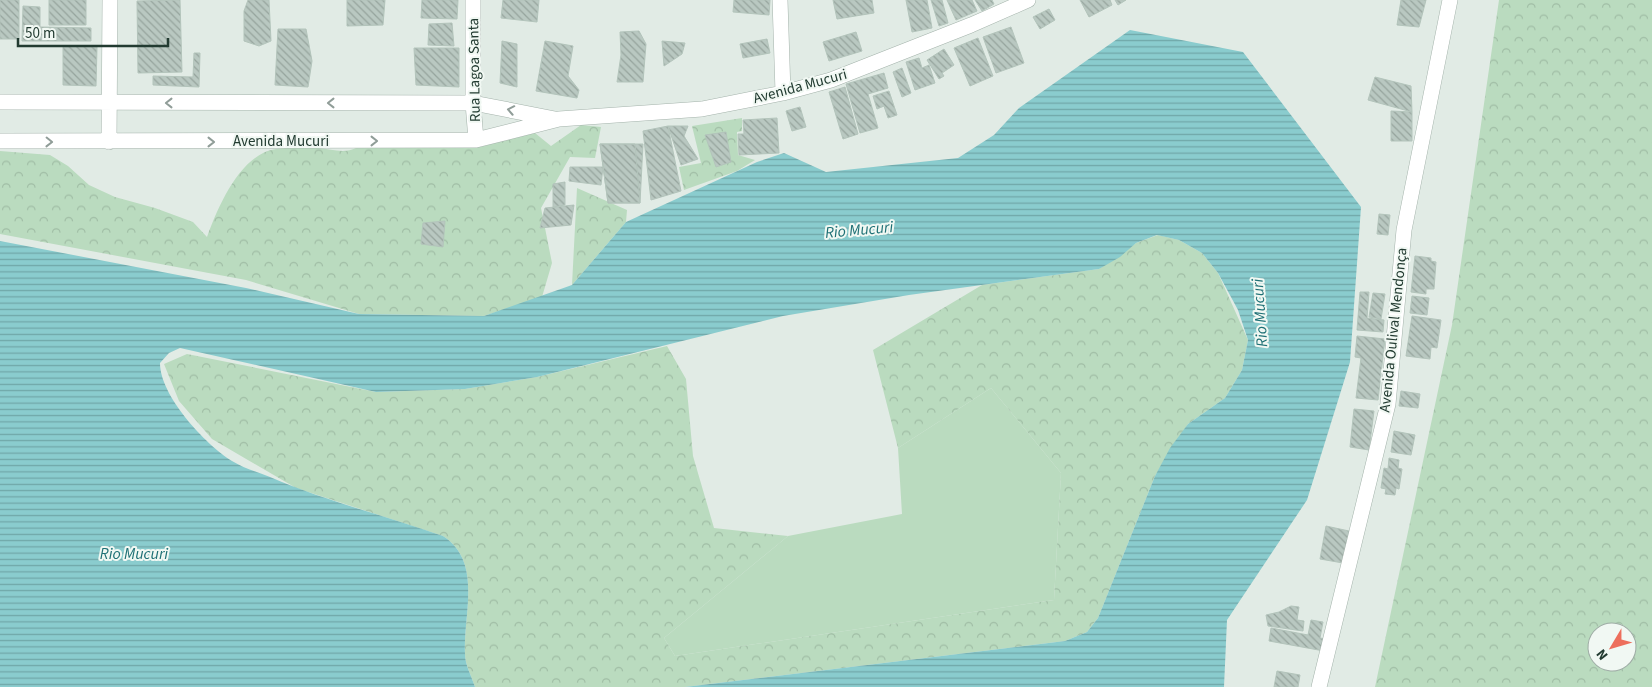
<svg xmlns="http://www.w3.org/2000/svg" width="1652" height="687" font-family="'Source Sans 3',sans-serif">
  <defs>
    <pattern id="forest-crowns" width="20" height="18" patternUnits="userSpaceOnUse" patternTransform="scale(1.25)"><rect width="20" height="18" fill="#badbbf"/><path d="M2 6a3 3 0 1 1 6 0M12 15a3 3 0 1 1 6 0" fill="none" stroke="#a0bda5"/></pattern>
    <pattern id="water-rules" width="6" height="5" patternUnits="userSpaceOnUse" patternTransform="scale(1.25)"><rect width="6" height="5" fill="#8accce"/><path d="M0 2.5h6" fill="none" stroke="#70a7a8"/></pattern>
    <pattern id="building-back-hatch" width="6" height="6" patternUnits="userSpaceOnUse" patternTransform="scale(1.25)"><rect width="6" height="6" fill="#b9c8c1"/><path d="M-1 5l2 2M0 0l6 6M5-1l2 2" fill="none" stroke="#96a49d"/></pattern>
  </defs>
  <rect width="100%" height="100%" fill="#e1ebe5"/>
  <path fill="#badbbf" d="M991 388 1061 473 1054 600 675 656 664 638 788 536 902 514 898 448Z"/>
  <path fill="url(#forest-crowns)" fill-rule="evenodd" d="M1499 0H1652V687H1375L1452 325ZM1597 632H1627V662H1597Z
    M742 118V131L737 132 738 155 755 160 737 171 684 190 679 167 701 163 692 126Z
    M581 125 601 127 595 158 570 157 541 208 552 263 542 297 484 316 359 314 246 280 0 234V151L50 155 68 166 89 185 115 197 155 208 193 222 207 237C218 207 240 154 276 149 289 147 305 148 318 148 332 149 344 154 356 148L480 147 535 133 551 146Z
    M577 188 627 210 626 222 572 285Z
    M1158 235 1179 240 1202 253 1218 273 1248 340 1242 370 1225 398 1188 424 1155 476 1098 618 1087 632 1065 641 685 687H475C472 677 465 665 465 654 463 614 483 562 443 536L296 488 212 439 179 401 164 364 187 354 376 392 465 389 537 377 667 346 686 379 693 456 714 528 788 536 664 638 675 656 1054 600 1061 473 991 388 898 448 873 350 982 285 1099 269 1136 243Z"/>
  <path fill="url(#water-rules)" d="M1130 30 1243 52 1361 207 1350 362 1307 500 1227 620 1224 687H685L1065 641 1087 632 1098 618 1155 476 1170 448 1188 424 1225 398 1242 370 1248 340 1238 310 1218 273 1202 253 1179 240 1157 235 1136 243 1120 257 1099 269 909 295 783 316 537 377 465 389 376 392 180 348 169 353 160 363C160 396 205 444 232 461 243 468 258 472 270 477 326 501 386 516 443 536 483 562 463 614 465 654 465 665 472 677 475 687H0V241L246 288 359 314 484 316 572 285 626 222 757 162 784 153 826 172 958 158 994 135 1019 108Z"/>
  <path fill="url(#building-back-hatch)" stroke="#b3c4bb" d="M0 0H19V39H0Z
    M49 0H86V25H49Z
    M180 0 182 72 138 73 137 1Z
    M248 0H269L271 41 259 46 244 41V11Z
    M347 0H385L383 25 347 26Z
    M422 0H458L457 19 421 18Z
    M503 0H539L537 22 501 18Z
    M734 0H770L769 15 733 12Z
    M833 0H872L874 13 837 19Z
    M906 0H927L932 28 912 32Z
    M931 0H942L948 23 939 26Z
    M947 0H972L977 11 956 20Z
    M975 0H992L994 4 982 11Z
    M1080 0H1110L1112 5 1089 17Z
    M1115 0H1126L1118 5Z
    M1401 0H1426L1419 27 1397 25Z
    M23 6 40 7V27L91 28V41H22Z
    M1049 9 1055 20 1040 29 1033 17Z
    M452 23 454 46 428 45 429 24Z
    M1011 27 1024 63 996 73 983 37Z
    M278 29H306L312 61 308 87 275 85Z
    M639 31 646 44 643 82H617L621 55 620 32Z
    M856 32 862 51 829 61 823 42Z
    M978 38 993 76 970 86 954 48Z
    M767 39 770 53 743 58 740 44Z
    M502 41 517 44V87L500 83Z
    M545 41 573 46 568 76 579 90 577 98 536 91Z
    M662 41 685 43 682 54 664 66Z
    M63 46 97 47 96 86 63 85Z
    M414 48H459V87L416 85Z
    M944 49 954 65 942 73 944 76 939 79 927 60Z
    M194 53H200L199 87 153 85V76L193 77Z
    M919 58 922 68 929 65 935 83 915 90 906 62Z
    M902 68 911 93 902 97 893 72Z
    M884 73 888 88 868 94 878 128 860 133 846 84Z
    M1375 77 1411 86 1412 112 1368 100Z
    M845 87 858 134 843 139 829 92Z
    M889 91 897 115 888 118 884 106 877 109 873 96Z
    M800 107 806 127 792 131 786 111Z
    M1391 111 1412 112V141H1391Z
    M777 118 779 153 739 155 738 134H744L743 120Z
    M668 126 681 191 651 200 643 131Z
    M668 126H688L684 136 698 159 681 165Z
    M726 132 731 162 716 167 705 135Z
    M600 144H635L640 203H608Z
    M600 144H643L640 203H608Z
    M570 167H603L601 185 569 181Z
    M565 182V205L553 207V184Z
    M574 205 571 225 540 228 545 208Z
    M1379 214 1390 215 1388 235 1377 234Z
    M445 221 443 247 421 244 423 223Z
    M1415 256 1431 258V261L1436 262 1434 289H1426V294L1411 292Z
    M1360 292H1369L1367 318 1384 320 1383 332 1357 330Z
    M1373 293 1385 294 1381 319 1369 317Z
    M1412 296 1429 298 1427 315 1410 313Z
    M1412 316 1441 320 1437 348 1431 347 1430 359 1406 356Z
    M1357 336 1385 339 1378 400 1356 398 1361 358 1355 357Z
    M1401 391 1420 394 1418 408 1399 406Z
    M1354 409 1374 411 1369 450 1350 447Z
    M1394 431 1415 435 1411 455 1391 452Z
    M1389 458 1399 460 1398 468 1402 469 1399 489 1396 488 1395 495 1385 494 1386 489 1381 488 1384 468 1388 469Z
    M1326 526 1349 531 1343 563 1320 559Z
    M1291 606 1299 607 1297 620 1304 621 1303 631 1268 626 1266 615 1279 612Z
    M1311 620 1323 622 1320 638 1326 639 1324 651 1269 641 1271 628 1308 635Z
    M1277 671 1300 675 1298 687H1274Z"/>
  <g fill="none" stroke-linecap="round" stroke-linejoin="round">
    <defs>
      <path id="street" d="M473 0V103L476 140
        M780 0 783 93
        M0 102 473 103 555 119
        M0 141 476 140 559 119 702 109 783 93 831 80 971 25 1028 0
        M109 142 110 0
        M1319 687 1388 404 1404 230 1450 0"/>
    </defs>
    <use href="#street" stroke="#a4b3ab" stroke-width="16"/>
    <use href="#street" stroke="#fff" stroke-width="15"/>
  </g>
  <defs><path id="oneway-chevron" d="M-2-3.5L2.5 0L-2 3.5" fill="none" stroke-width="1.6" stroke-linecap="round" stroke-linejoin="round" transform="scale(1.25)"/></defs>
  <g stroke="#909d98">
    <use href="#oneway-chevron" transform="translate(169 103) rotate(-180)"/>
    <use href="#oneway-chevron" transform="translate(331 103) rotate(-180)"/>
    <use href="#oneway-chevron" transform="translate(511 110) rotate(-169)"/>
    <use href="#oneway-chevron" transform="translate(374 141)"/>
    <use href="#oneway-chevron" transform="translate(49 142) rotate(1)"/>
    <use href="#oneway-chevron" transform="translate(211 142)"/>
  </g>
  <g text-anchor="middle" stroke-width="4" stroke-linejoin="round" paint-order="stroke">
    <g font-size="15" fill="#223b31" stroke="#f1f8f3">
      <text transform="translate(474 70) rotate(-91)" y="5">Rua Lagoa Santa</text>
      <text transform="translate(800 86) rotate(-15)" y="5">Avenida Mucuri</text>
      <text x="281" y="146">Avenida Mucuri</text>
      <text transform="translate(1393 330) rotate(-84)" y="5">Avenida Oulival Mendonça</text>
    </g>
    <g font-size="16" font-style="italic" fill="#1e7075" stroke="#f1f8f3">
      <text transform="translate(859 229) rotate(-5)" y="6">Rio Mucuri</text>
      <text transform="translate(1259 313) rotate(-94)" y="6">Rio Mucuri</text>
      <text x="134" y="559">Rio Mucuri</text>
    </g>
  </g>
  <g transform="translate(1612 647) rotate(232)"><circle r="24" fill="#f1f8f3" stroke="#9eaca5"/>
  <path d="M0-4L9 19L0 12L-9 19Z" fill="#ed6f5c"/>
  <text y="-8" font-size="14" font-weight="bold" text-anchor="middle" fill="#223b31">N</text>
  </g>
  <path d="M18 38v8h150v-8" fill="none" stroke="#223b31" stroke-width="2.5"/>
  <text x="25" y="38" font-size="15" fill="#223b31" stroke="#f1f8f3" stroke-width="4" paint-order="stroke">50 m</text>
</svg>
